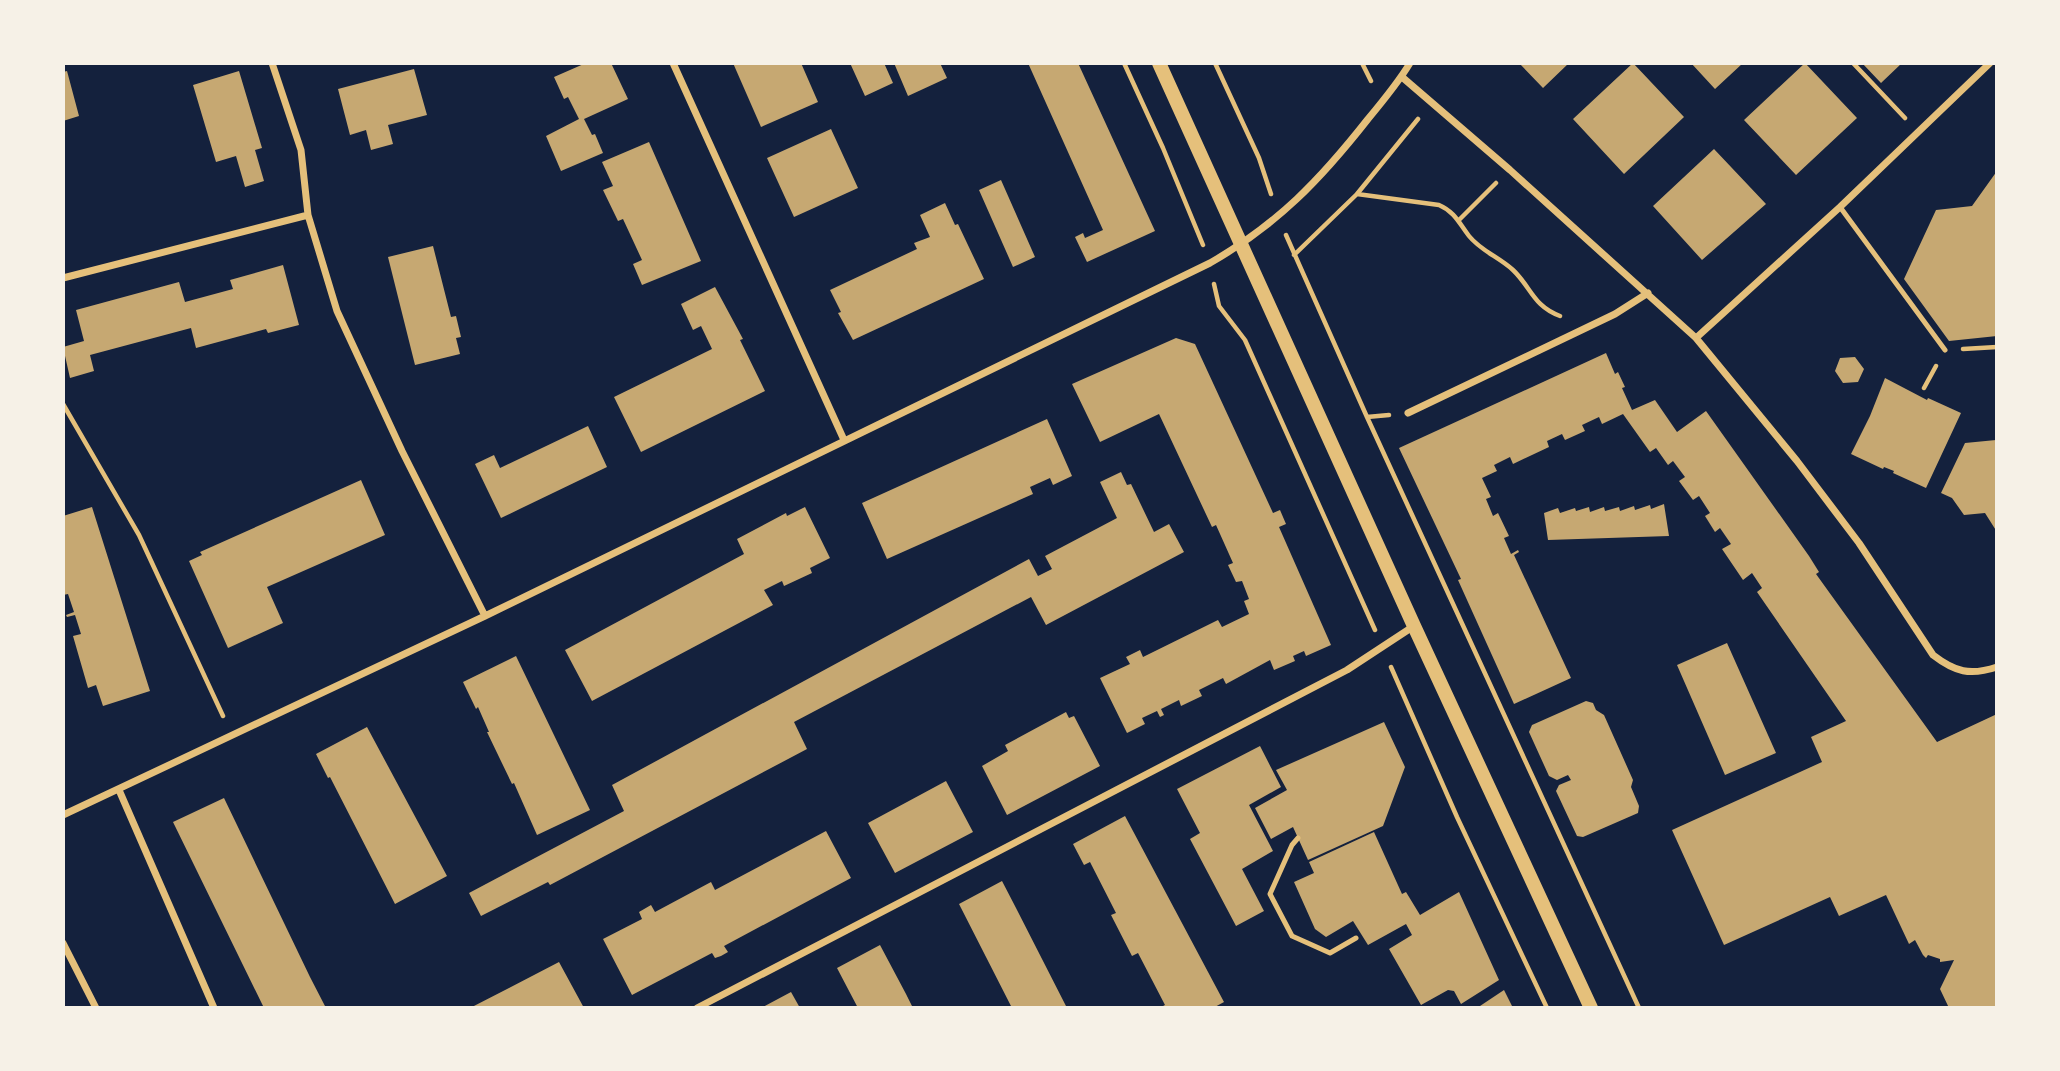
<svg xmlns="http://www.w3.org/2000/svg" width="2060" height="1071" font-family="'Nunito Sans',sans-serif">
  <rect width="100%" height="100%" fill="#14213d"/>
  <path fill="#c6a872" d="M586 63H611L628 99 584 119 592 135 595 134 603 153 561 171 546 136 579 119 568 97 564 99 554 77Z
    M733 63H801L818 102 761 127Z
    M850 63H884L893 83 865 96Z
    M894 63H940L947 78 908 96Z
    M1028 63H1078L1155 231 1087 262 1075 237 1083 233 1085 238 1103 230Z
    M1519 63H1569L1543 88Z
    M1633 63 1684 117 1624 174 1573 119Z
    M1691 63H1743L1715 89Z
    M1805 63 1857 118 1796 175 1744 120Z
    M1862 63H1902L1881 83Z
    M414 69 427 115 388 125 393 144 371 150 366 130 350 135 338 89Z
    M67 71 79 116 63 121V72Z
    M239 71 262 148 255 150 264 181 245 187 236 156 216 162 193 85Z
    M831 129 858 188 794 217 767 158Z
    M649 142 701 261 642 285 633 264 642 260 623 219 618 221 603 190 613 186 602 162Z
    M1714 149 1766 204 1702 260 1653 206Z
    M1997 171V336L1949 341 1904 279 1936 210 1972 206Z
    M1001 180 1035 257 1013 267 979 190Z
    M945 203 955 225 958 224 984 279 853 340 838 313 841 312 830 290 917 249 914 243 930 237 920 215Z
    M433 246 451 317 456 316 461 337 456 338 460 354 415 365 388 257Z
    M283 265 299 325 268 333 266 329 196 348 191 328 90 355 94 371 70 378 63 347 84 341 76 310 179 282 185 302 233 289 230 280Z
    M715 287 743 339 740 340 765 391 641 452 614 397 712 349 701 326 693 330 681 304Z
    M1176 338 1195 344 1273 513 1280 510 1286 524 1279 527 1331 645 1306 656 1304 651 1293 656 1295 661 1274 670 1270 660 1226 684 1223 678 1199 690 1202 696 1181 706 1179 700 1161 709 1164 715 1160 717 1157 711 1142 718 1145 724 1127 733 1100 678 1130 664 1126 657 1140 650 1143 657 1218 620 1222 627 1249 614 1244 601 1249 599 1242 581 1236 582 1228 565 1233 563 1216 525 1212 527 1159 414 1100 442 1072 384Z
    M1606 353 1615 374 1618 372 1625 387 1622 388 1632 410 1655 400 1677 432 1706 411 1809 556 1819 572 1816 574 1937 742 1997 714V1008H1949L1940 989 1954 960 1940 962V959L1928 955 1926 958 1923 955 1915 940 1909 944 1886 895 1839 916 1830 897 1724 945 1672 830 1822 762 1811 737 1846 721 1757 592 1762 588 1752 573 1743 580 1722 549 1731 544 1720 528 1715 532 1705 516 1710 513 1699 496 1693 500 1679 481 1685 477 1673 461 1668 465 1656 448 1650 452 1623 414 1602 424 1599 417 1582 425 1585 431 1565 440 1562 434 1547 441 1549 447 1513 464 1510 457 1494 465 1497 471 1482 478 1491 497 1486 499 1493 516 1498 513 1509 536 1504 538 1511 554 1518 550 1519 552 1514 555 1571 678 1514 704 1458 580 1461 579 1399 448Z
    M1855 357 1864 369 1858 382 1843 383 1835 371 1840 358Z
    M1885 378 1927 400 1928 398 1961 413 1926 488 1893 473 1894 471 1884 467 1883 469 1851 454 1870 416Z
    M1047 419 1072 476 1053 485 1050 478 1030 487 1033 494 887 559 862 503Z
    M588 426 607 467 501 518 475 464 494 455 500 468Z
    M1996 440 1997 443V532L1985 513 1964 515 1952 498 1941 493 1965 443Z
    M1121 472 1127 485 1131 484 1154 532 1169 524 1184 552 1046 625 1031 597 794 722 807 749 550 885 548 882 481 916 469 893 624 811 612 785 1029 559 1038 576 1052 569 1045 556 1117 518 1100 482Z
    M361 480 385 535 267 587 283 623 228 648 189 561 202 555 200 552Z
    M1664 504 1669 536 1548 540 1544 513 1558 508 1560 513 1575 508 1576 511 1589 507 1590 512 1604 507 1605 511 1619 507 1620 511 1634 506 1635 510 1650 505 1651 509Z
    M92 507 150 691 103 706 96 685 88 688 73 636 81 634 75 615 67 617 66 615 74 612 68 594 63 595V516Z
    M805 507 830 558 810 568 812 573 784 586 782 581 764 590 773 605 592 701 565 650 744 554 737 539 786 513 787 516Z
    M1727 643 1776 753 1725 775 1677 665Z
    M516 656 590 810 537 835 514 783 512 784 487 732H489L478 707 476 709 463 682Z
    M1586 701 1593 703 1596 710 1604 715 1633 780 1631 787 1639 806 1638 813 1583 837 1577 836 1556 791 1559 785 1571 780 1568 775 1557 780 1549 776 1529 732 1532 725Z
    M1066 712 1069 718 1074 716 1100 766 1007 815 982 766 1008 751 1005 745Z
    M1384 722 1405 767 1383 826 1308 860 1293 827 1271 839 1255 808 1287 790 1276 770Z
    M367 727 447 876 395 904 330 777 328 778 316 754Z
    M1260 746 1281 787 1249 805 1273 851 1242 869 1264 911 1236 926 1190 839 1200 833 1177 789Z
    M946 781 973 832 895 873 868 823Z
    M224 798 310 977 326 1008H264L173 822Z
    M1125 816 1224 1002 1213 1008H1159L1165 1005 1138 953 1132 956 1111 915 1116 913 1090 862 1084 865 1073 844Z
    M826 831 851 878 724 946 728 952 721 956 715 958 712 953 632 995 603 939 642 919 639 912 651 905 655 912 711 882 715 890Z
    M1374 832 1402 894 1406 892 1420 915 1459 892 1499 980 1461 1004 1454 991 1448 990 1421 1005 1389 949 1412 935 1406 924 1368 945 1353 921 1326 937 1315 929 1294 882 1314 873 1309 862Z
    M1002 881 1016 908 1067 1008H1012L959 904Z
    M880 945 906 994 913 1008H858L848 989 837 968Z
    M559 962 584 1008H470L509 988Z
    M1504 990 1513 1008H1477Z
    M791 992 800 1008H761Z"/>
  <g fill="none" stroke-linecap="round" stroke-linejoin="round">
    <path stroke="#e5c07b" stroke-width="4.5" d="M1124 63 1163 148 1203 245
      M1215 63 1259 158 1271 194
      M1362 63 1371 81
      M1853 63 1905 118
      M1357 194 1418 119
      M1459 220 1496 183
      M1286 235 1367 417 1639 1008
      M1294 255 1357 194 1439 205C1455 212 1459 223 1469 236 1481 251 1499 257 1513 270 1531 287 1533 306 1560 316
      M1214 284 1219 306 1245 340 1375 630
      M1963 349 1997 347
      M1924 388 1936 366
      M63 404 139 535 223 716
      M1367 417 1389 415
      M1391 667 1457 817 1547 1008"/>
    <path stroke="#e5c07b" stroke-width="5" d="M1840 207 1945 350
      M1298 838 1292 845 1270 894 1292 936 1330 953 1356 938"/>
    <path stroke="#e5c07b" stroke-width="7" d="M272 63 301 150 308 215 337 311 402 451 485 616
      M673 63 844 440
      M1402 77 1510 170 1696 338 1840 207 1990 63
      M63 278 308 215
      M1696 338 1797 461 1859 543 1933 655C1955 672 1970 676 1997 667
      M1408 413 1615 314 1648 293
      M119 790 214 1008
      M63 815 485 616 1210 263C1278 224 1320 180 1368 119 1383 101 1398 83 1410 63
      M63 943 96 1008
      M697 1008 1347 670 1414 626"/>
    <path stroke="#e5c07b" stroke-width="14" d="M1159 63 1414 626 1591 1008"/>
  </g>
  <rect width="2060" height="1071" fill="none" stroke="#f6f1e7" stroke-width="130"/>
</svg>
